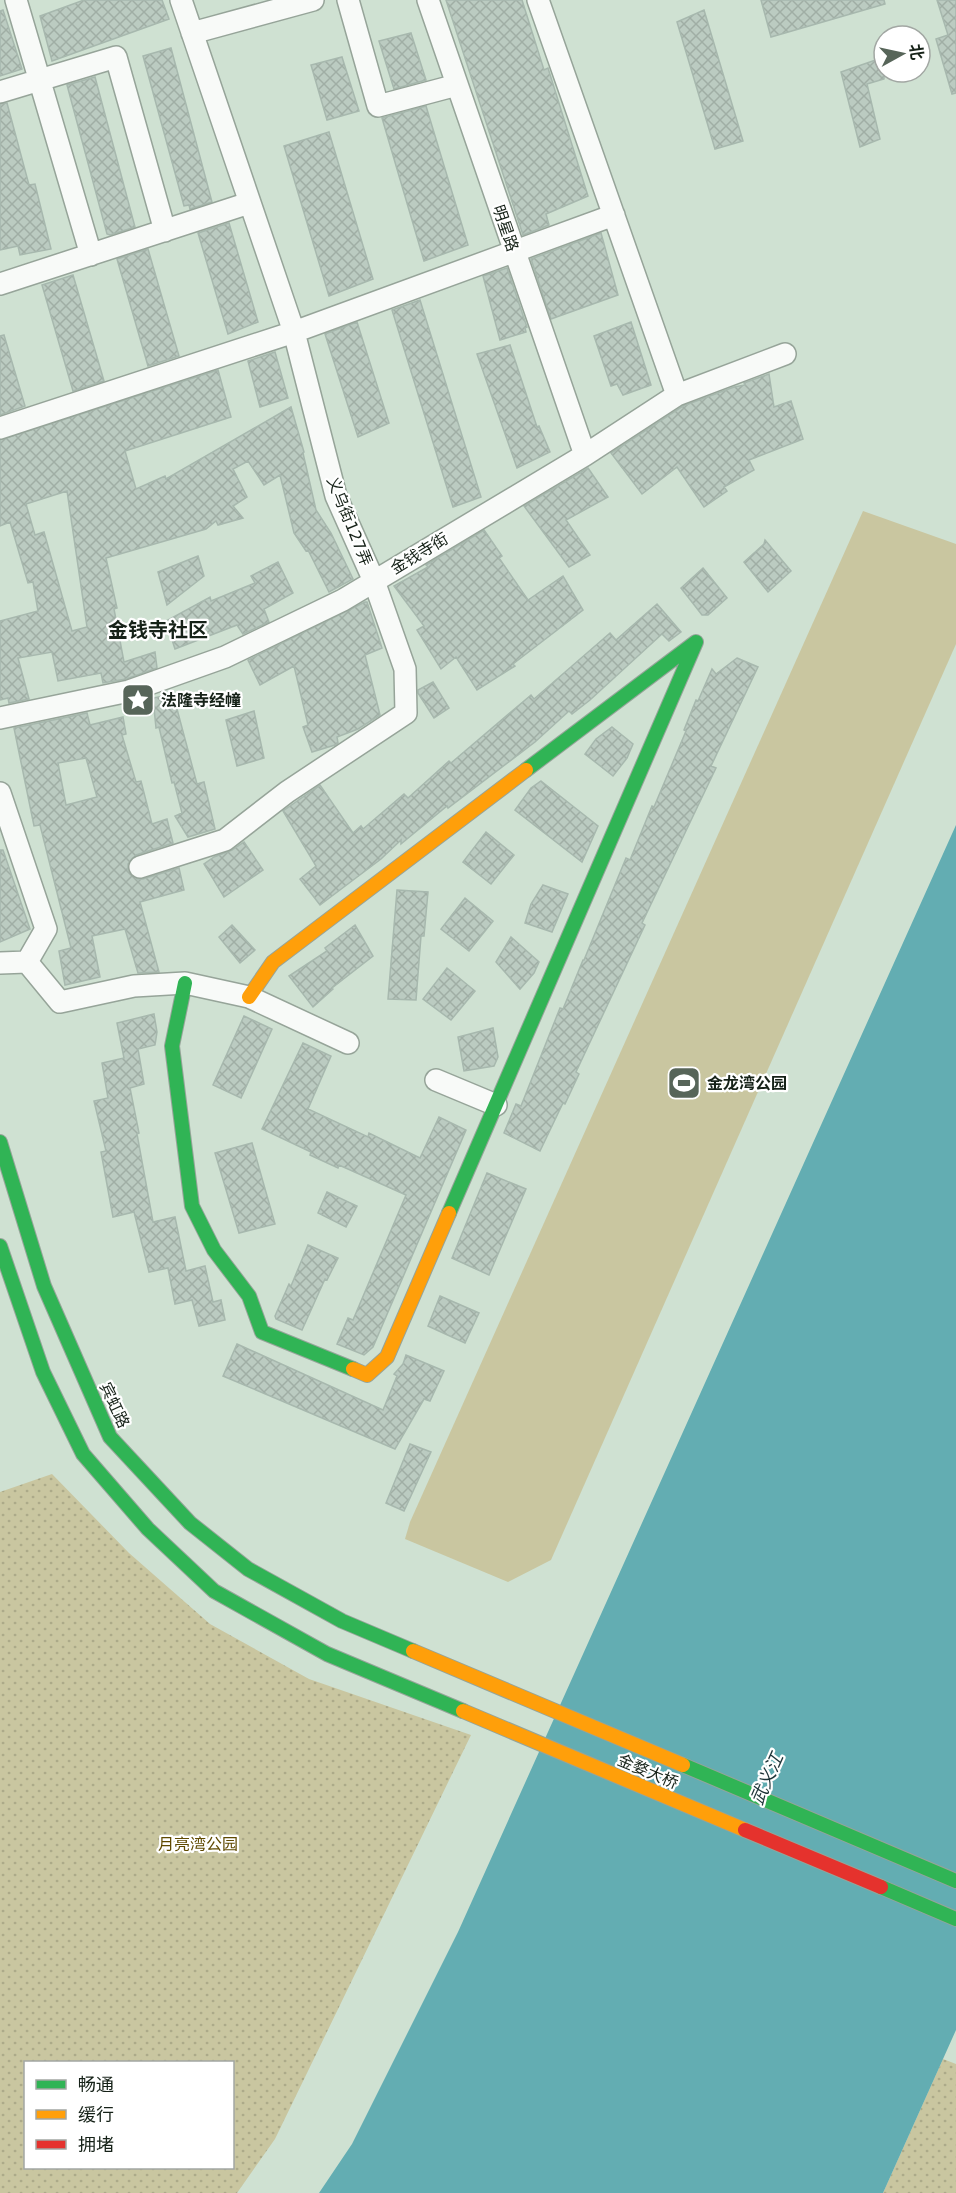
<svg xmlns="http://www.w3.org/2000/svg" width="956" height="2193" font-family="'DejaVu Sans','Noto Sans SC',sans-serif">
  <defs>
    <pattern id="park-dots" width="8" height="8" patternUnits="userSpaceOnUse" patternTransform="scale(1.5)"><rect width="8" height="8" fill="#c9c6a0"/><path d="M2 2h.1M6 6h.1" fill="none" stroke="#acaa89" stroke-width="1.8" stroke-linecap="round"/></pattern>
    <pattern id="building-cross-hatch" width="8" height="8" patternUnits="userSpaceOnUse" patternTransform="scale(1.5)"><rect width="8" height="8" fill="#bbcbc1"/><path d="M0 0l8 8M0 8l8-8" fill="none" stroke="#a0aea5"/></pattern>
  </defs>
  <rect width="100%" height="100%" fill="#cfe1d2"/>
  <path fill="url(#park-dots)" fill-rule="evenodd" d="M52 1474 129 1553 210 1624 309 1679 471 1735 275 2139 237 2193H0V1492ZM26 2062H232V2168H26Z
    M943 2059 956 2064V2193H883Z"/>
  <path fill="#c9c6a0" d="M863 511 956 544V644L551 1560 508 1582 405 1539 410 1522Z"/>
  <path fill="#63adb2" d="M956 825V2030L883 2193H319L352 2144 458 1932Z"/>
  <path fill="url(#building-cross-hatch)" stroke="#a7b8ae" stroke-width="1.5" fill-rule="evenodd" d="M84 0H162L169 19 52 61 40 16Z
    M446 0H522L544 70 548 68 588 196 546 214 549 225 523 235Z
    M761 0H884L885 4 771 37Z
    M937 0H956V93L952 94 936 39 948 35Z
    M3 10 22 69 0 76V11Z
    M704 10 743 141 715 149 677 22Z
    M411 33 426 80 394 89 379 41Z
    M171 48 212 202 190 209 189 205 184 206 143 56Z
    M342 57 359 111 327 120 311 65Z
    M884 57V79L867 84 880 139 860 147 841 72Z
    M95 77 135 227 110 235 107 234 67 85Z
    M7 103 29 185 35 184 51 249 20 255 18 246 0 250V104Z
    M426 106 468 245 424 261 382 118Z
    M329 132 373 279 329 296 284 146Z
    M229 223 258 322 228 334 198 233Z
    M601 233 618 295 551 319 531 259Z
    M148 249 179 356 148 366 117 259Z
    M507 268 527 327 525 328 526 332 500 340 483 276Z
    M73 275 104 381 73 391 42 285Z
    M420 300 481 497 453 507 392 310Z
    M357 322 389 423 358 437 325 334Z
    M631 322 651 385 623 395 617 384 611 386 594 336Z
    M4 335 25 406 0 415V336Z
    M510 345 537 427 539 426 550 452 517 468 477 354Z
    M275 352 288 398 260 407 248 361Z
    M218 370 231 417 125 451 136 489 165 476 166 479 291 407 304 452 303 453 316 510 331 533 353 579 329 592 308 550 306 551 294 533 280 475 264 485 248 461 233 469 247 497 233 506 243 518 218 525 216 521 206 529 106 558 117 608 114 609 124 662 155 652 157 668 126 679 103 683 101 673 58 681 52 652 18 658 29 699 9 703 8 698 0 700V621L38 611 33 582 28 583 10 522 0 526V440ZM67 491 87 627 72 631 44 532 35 535 26 504Z
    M769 374 774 407 791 401 803 439 749 460 754 470 724 487 727 491 704 507 677 467 642 494 611 453 683 406 734 387 745 385 744 383Z
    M588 468 608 497 566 520 590 555 569 567 524 506Z
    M484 530 502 556 499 558 528 600 563 576 583 610 513 664 515 666 477 690 456 657 441 669 417 630 424 626 394 586 428 567 426 565Z
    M765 540 791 571 768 592 744 562 764 544Z
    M198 556 204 576 167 605 158 572Z
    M278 562 293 593 264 609 269 622 243 634 237 625 175 649 166 621 210 597 211 601 255 583 251 576Z
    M703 568 727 598 708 615H702L681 588Z
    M365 602H367L382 648 365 655 380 715 358 729 337 737 338 743 335 745 312 752 303 727 308 725 294 666 260 685 248 660Z
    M657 604 681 632 669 641 662 634 590 700 572 714 569 711 535 742 448 808 447 806 401 844V840L381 859 320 905 300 879 316 866 283 811 320 785 353 833 361 826 363 829 404 794 408 798 449 761 451 763 531 695 534 699 610 633 616 640Z
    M737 658 758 667 711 766 716 768 642 923 645 925 576 1072 579 1074 565 1104 563 1103 540 1151 504 1133 516 1104 521 1106 560 1008 563 1009 583 960H584L626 858 630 860 652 806 654 807 686 731 684 730 696 700 698 701 712 669 716 674Z
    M433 682 449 708 434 718 418 693V690Z
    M173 694 197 784 204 782 215 829 188 837 175 816 182 813 174 782 172 783 159 727 156 728 153 698Z
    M254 711 264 758 237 766 226 720Z
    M87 713 90 725 123 717 126 734 122 735 136 782 141 781 152 824 167 819 173 843 136 855 128 864V871L137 879H143L179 868 184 890 140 902 159 972 138 973 125 929 92 936 100 977 65 985 59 951 71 948 40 825 34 826 14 728ZM86 758 97 797 66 805 58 763Z
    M612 727 633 744 627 758 613 776 585 754 596 739Z
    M541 781 598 826 582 862 515 810 531 788Z
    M486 832 514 855 491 884 463 862Z
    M244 842 263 870 224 897 204 864 214 857 232 850Z
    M0 850H3L30 929 0 942Z
    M543 885 568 894 552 932 525 923 531 904Z
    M397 890 428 892 424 936H421L416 1000 388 999Z
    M465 898 493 921 469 951 441 929Z
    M232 925 255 950 240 963 219 937Z
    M355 925 373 956 332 988 333 989 313 1007 289 976 327 951 325 948Z
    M511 937 539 962 534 973 520 989 496 962Z
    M447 968 475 991 451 1020 423 999Z
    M154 1014 157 1032 155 1045 138 1049 144 1084 130 1088 139 1133 137 1134 153 1222 175 1217 186 1271 205 1266 213 1302 221 1300 225 1320 199 1326 192 1300 175 1304 168 1268 149 1272 134 1212 113 1217 101 1152 106 1151 94 1101 108 1098 102 1063 124 1058 117 1023Z
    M244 1016 272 1029 241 1098 213 1085Z
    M493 1028 498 1057 494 1066 464 1071 458 1037Z
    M303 1043 331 1056 308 1109 368 1137 369 1133 420 1158 439 1117 466 1130 373 1347 364 1355 337 1344 348 1318 353 1320 406 1195 339 1165 338 1168 310 1155 311 1152 262 1129Z
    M252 1143 275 1224 239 1233 215 1153Z
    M487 1173 526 1189 489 1275 452 1258Z
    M327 1192 357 1206 346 1227 318 1213Z
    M308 1245 338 1258 327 1280 325 1279 302 1330 276 1319 275 1316 289 1284 291 1286Z
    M440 1296 479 1313 465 1343 428 1326Z
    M237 1344 383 1410 397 1376 394 1374 403 1364 406 1355 444 1371 430 1401 424 1399 395 1449 223 1376Z
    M410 1444 431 1452 404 1511 386 1503Z"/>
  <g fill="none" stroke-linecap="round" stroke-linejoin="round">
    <defs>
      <path id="street" d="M16 0 91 255
        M348 0 378 106 457 85
        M428 0 585 455
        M538 0 677 395
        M192 33 313 0
        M0 92 116 57 165 231
        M0 284 249 203
        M0 428 294 332 614 215
        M0 718 129 691 225 657 343 600 585 455 677 395 785 354
        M0 793 46 929 27 962
        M140 867 225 840 287 792 406 713 405 669 374 581 336 496 294 332 181 0
        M0 963 27 962 60 1002 134 986 185 983 249 997 348 1043
        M436 1080 496 1105"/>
      <path id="fast" d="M185 983 172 1046 192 1206 214 1250 249 1296 262 1332 353 1369
        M0 1142 44 1286 110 1437 190 1523 248 1569 342 1621 413 1651
        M449 1213 696 642 526 770
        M0 1246 43 1372 83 1454 148 1529 214 1591 327 1654 463 1711
        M683 1765 956 1881
        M881 1887 956 1919"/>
      <path id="slow" d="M249 997 273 962 526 770
        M353 1369 367 1375 387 1357 449 1213
        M413 1651 683 1765
        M463 1711 745 1830"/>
      <path id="jam" d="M745 1830 881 1887"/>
    </defs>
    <use href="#street" stroke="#96a499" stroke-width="24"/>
    <use href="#fast" stroke="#96a499" stroke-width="16"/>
    <use href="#slow" stroke="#96a499" stroke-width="16"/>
    <use href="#jam" stroke="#96a499" stroke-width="16"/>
    <use href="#street" stroke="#f8faf8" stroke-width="21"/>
    <use href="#fast" stroke="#30b455" stroke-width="14"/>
    <use href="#slow" stroke="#ff9f0a" stroke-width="14"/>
    <use href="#jam" stroke="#e5322d" stroke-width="14"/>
  </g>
  <defs>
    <symbol id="sight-square" viewBox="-11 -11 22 22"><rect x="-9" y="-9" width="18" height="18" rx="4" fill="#576559" stroke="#fff"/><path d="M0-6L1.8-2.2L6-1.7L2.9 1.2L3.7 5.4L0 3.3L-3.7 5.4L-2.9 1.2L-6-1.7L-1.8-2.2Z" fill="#fff"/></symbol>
    <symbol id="stadium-square" viewBox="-11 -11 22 22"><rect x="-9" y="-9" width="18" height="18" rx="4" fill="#576559" stroke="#fff"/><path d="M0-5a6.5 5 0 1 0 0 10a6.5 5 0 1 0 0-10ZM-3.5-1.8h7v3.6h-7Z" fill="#fff"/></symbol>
  </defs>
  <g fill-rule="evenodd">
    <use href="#sight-square" x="119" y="681" width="38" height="38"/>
    <use href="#stadium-square" x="665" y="1064" width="38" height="38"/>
  </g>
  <g text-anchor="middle" stroke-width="4.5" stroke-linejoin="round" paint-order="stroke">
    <g font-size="16" fill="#162218" stroke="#fff">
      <text transform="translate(506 228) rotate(71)" y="6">明星路</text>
      <text transform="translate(350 521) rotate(68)" y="6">义乌街127弄</text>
      <text transform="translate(419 553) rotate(-31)" y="6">金钱寺街</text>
      <text transform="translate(115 1405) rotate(65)" y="6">宾虹路</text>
      <text transform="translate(648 1771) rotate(23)" y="6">金婺大桥</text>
    </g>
    <g font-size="16" font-weight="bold" fill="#162218" stroke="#fff" text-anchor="start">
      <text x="161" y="706">法隆寺经幢</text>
      <text x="707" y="1089">金龙湾公园</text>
    </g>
    <g font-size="16" fill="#5f4900" stroke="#fff">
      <text x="198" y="1850">月亮湾公园</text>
    </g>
    <g font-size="18" font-style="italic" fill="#1d3337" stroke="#fff">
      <text transform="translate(767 1779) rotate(-66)" y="6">武义江</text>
    </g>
    <g font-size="20" font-weight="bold" fill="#162218" stroke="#fff">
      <text x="158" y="637">金钱寺社区</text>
    </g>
  </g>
  <rect x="24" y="2061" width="210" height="108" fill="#ffffff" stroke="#a2a7a3" stroke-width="1.5"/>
  <rect x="36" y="2080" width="30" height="9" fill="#30b455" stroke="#a2a7a3" stroke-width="1.5"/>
  <text x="78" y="2091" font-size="18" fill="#162218">畅通</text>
  <rect x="36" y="2110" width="30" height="9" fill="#ff9f0a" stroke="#a2a7a3" stroke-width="1.5"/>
  <text x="78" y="2121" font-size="18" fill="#162218">缓行</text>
  <rect x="36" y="2140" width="30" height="9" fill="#e5322d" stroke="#a2a7a3" stroke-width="1.5"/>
  <text x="78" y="2151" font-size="18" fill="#162218">拥堵</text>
  <g transform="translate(902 54) rotate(82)"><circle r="28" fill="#ffffff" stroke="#a2a7a3" stroke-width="1.5"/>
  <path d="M0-4.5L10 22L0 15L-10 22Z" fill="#576559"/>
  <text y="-9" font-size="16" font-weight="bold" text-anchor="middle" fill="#162218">北</text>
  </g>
</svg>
